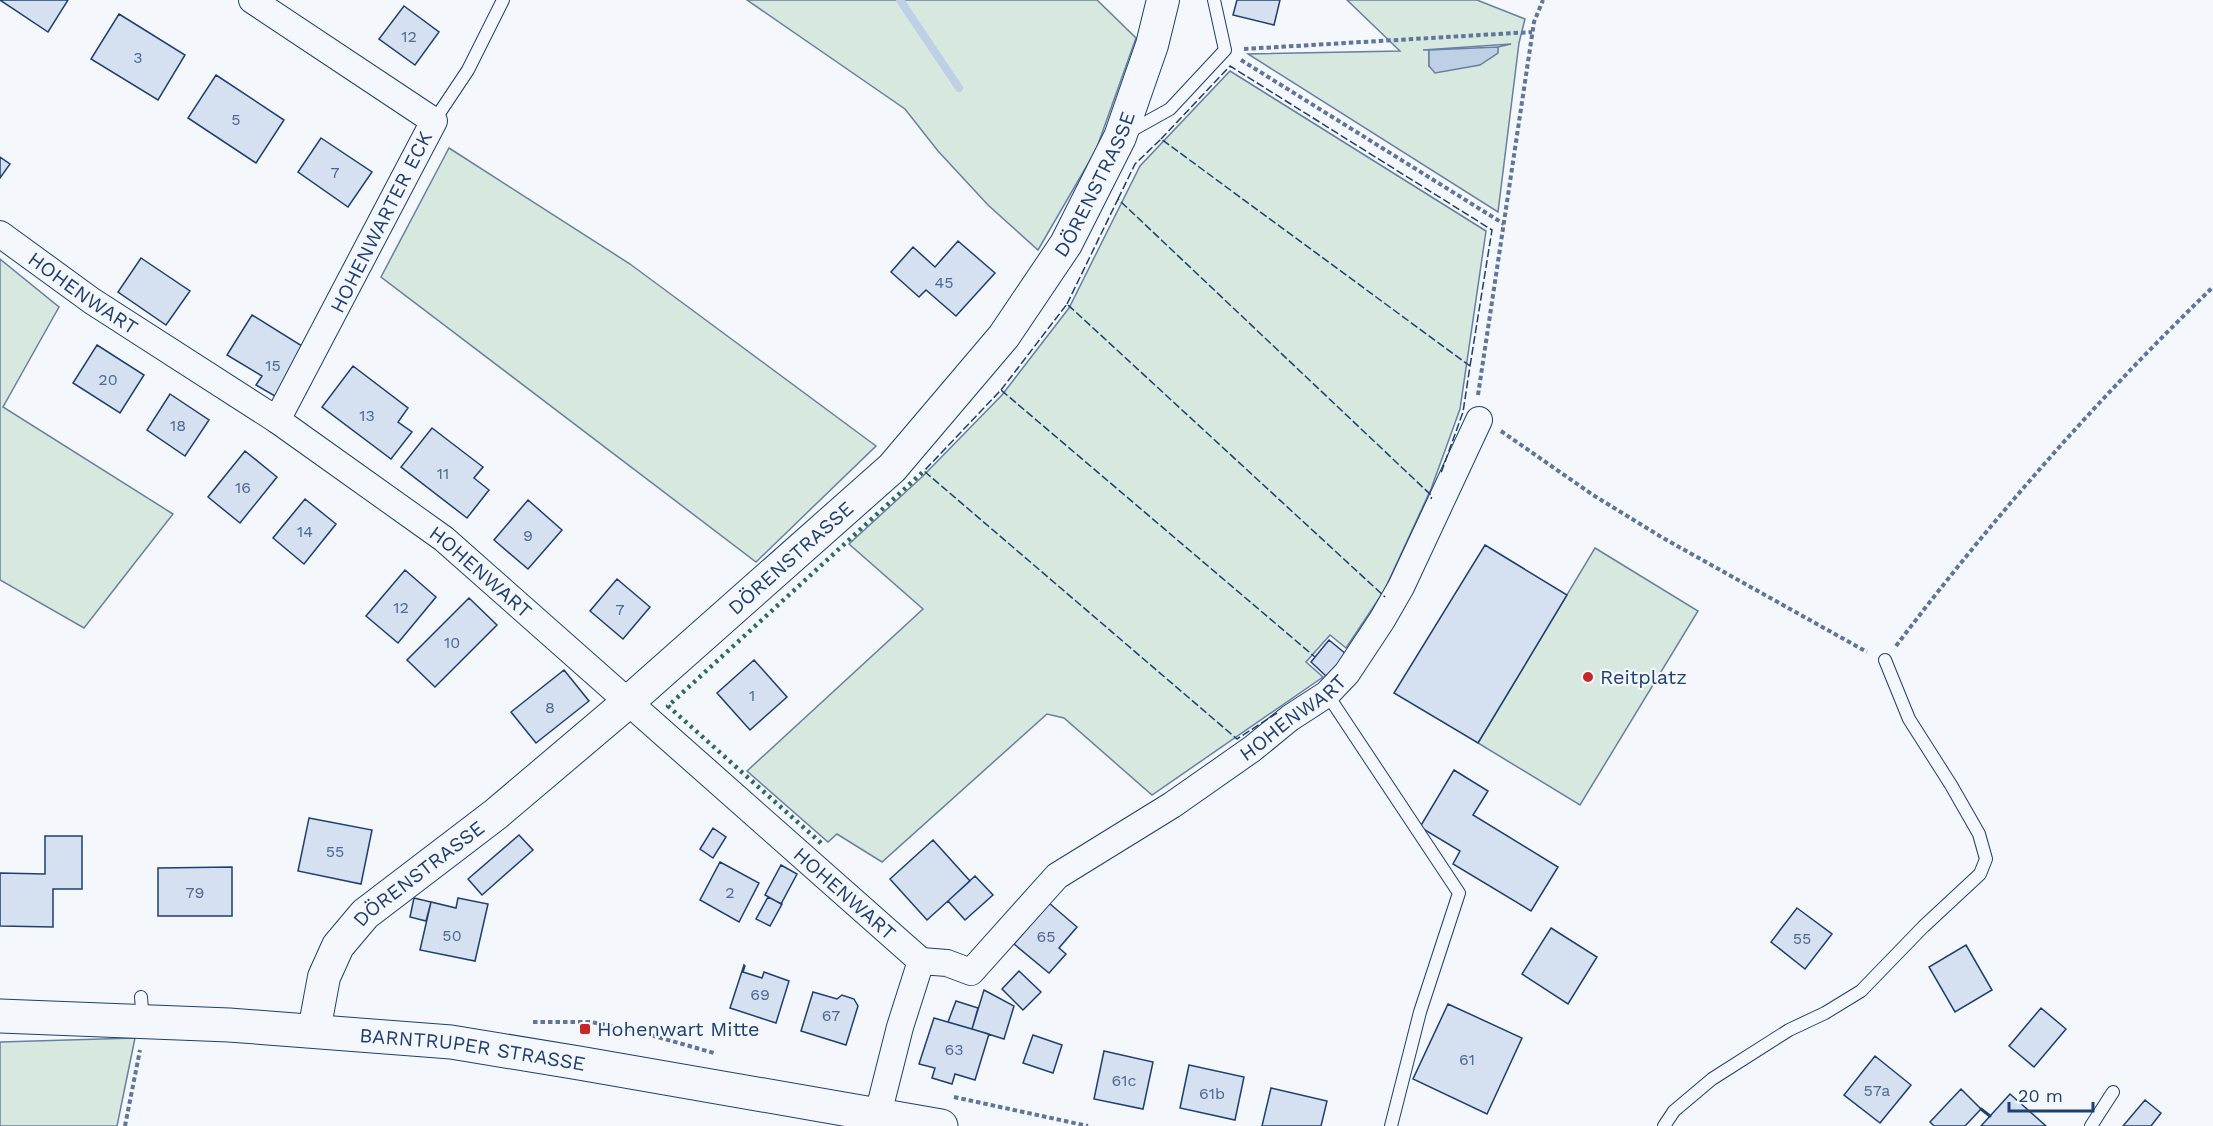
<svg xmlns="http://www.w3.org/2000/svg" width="2213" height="1126" font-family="'Work Sans',sans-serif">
  <rect width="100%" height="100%" fill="#f4f7fb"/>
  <path fill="#d7e8df" stroke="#687fa3" stroke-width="1.5" fill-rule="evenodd" d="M747 0H1097L1136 38 1096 150 1038 250 988 205 938 151 905 109Z
    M1347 0H1477L1525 19 1519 43 1498 212 1248 54 1400 51ZM1511 44 1498 47 1497 53 1429 66V50H1423Z
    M1230 71 1486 231 1460 409 1431 489 1384 591 1346 648 1330 635 1306 662 1323 677 1152 795 1064 718 1047 714 882 862 837 834 828 842 747 771 923 609 849 544 923 476 1002 395 1069 308 1140 166Z
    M449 148 630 264 876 446 756 562 381 277Z
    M0 259 59 307 3 407 173 514 84 628 0 580Z
    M1595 548 1698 611 1580 805 1478 743Z
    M135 1038 117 1126H0V1042Z"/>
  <path fill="#bed0e5" stroke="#687fa3" stroke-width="1.5" d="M1498 47V53L1480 65 1435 73 1429 66V50Z"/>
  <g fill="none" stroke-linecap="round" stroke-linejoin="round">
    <path stroke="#bed0e5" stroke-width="8" d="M900 0 959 88"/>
  </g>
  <path fill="#d5e0f0" stroke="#1d3f73" stroke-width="1.5" d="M0 0H68L48 32Z
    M1237 0H1280L1274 25 1233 15Z
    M404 6 439 32 415 65 379 39Z
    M119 14 185 55 158 100 91 59Z
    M216 75 284 120 256 163 188 118Z
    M321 138 372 172 348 207 298 172Z
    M0 157 10 164 0 178Z
    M958 241 995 273 956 316 926 290 919 297 891 272 913 247 935 267Z
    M141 258 190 291 166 325 118 292Z
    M252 315 310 351 280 399 256 385 262 376 227 355Z
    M97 345 144 375 120 413 73 383Z
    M353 366 408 408 398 422 412 432 391 459 322 407Z
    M170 394 209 420 185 456 147 430Z
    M432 428 483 467 474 478 489 490 467 518 401 467Z
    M245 451 277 477 240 523 208 497Z
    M305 499 336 524 304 564 273 538Z
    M528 500 562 530 528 569 494 540Z
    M1485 545 1567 595 1478 743 1394 693Z
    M405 570 436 597 398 643 366 616Z
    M617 579 650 607 623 639 590 611Z
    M469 598 497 625 435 687 407 660Z
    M1329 640 1346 654 1327 677 1311 662Z
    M754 660 787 697 750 730 717 693Z
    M564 670 589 701 536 743 511 712Z
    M1454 770 1488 791 1473 815 1558 867 1531 911 1453 864 1460 851 1420 827Z
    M309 818 372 830 361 884 298 871Z
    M713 828 726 837 713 858 700 849Z
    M519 835 533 850 482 895 468 879Z
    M45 836H82V889H53V927L0 926V873L45 874Z
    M933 840 970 881 927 920 890 879Z
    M720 862 759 883 739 922 700 900Z
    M781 865 797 874 781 904 765 895Z
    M232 867V916H158V868Z
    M975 876 993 895 965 920 948 901Z
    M768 897 782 904 770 926 756 919Z
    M414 898 431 902 426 921 410 917Z
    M458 898 488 904 475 961 420 950 431 902 456 908Z
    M1049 903 1077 927 1059 948 1066 954 1049 973 1014 944Z
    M1797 908 1832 934 1805 969 1771 942Z
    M1551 928 1597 957 1568 1004 1522 974Z
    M1966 945 1992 990 1955 1012 1929 967Z
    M744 965 745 966 743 972 762 978 764 972 789 981 776 1023 730 1008Z
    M1019 971 1041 992 1023 1010 1002 989Z
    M984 990 1014 1006 1004 1039 972 1029Z
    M813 992 837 999 842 995 854 999 858 1006 846 1045 801 1031Z
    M956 1001 978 1008 972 1029 948 1022Z
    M1448 1004 1522 1038 1487 1114 1413 1079Z
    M2041 1008 2066 1029 2034 1067 2009 1046Z
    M934 1018 989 1034 975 1080 955 1074 952 1084 932 1078 935 1068 919 1064Z
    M1033 1035 1062 1045 1053 1073 1023 1063Z
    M1104 1051 1153 1062 1143 1109 1094 1099Z
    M1875 1056 1911 1085 1880 1123 1844 1095Z
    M1189 1065 1244 1077 1235 1120 1180 1108Z
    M1271 1088 1327 1101 1321 1126H1262Z
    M1961 1089 1981 1109 1965 1126H1934L1930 1122Z
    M2010 1094 2046 1126H1981Z
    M2145 1100 2161 1113 2151 1126H2123Z"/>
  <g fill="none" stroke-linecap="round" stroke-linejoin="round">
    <defs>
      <path id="service" d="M434 121 468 70 503 0
        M1127 133 1170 109 1225 50 1214 0
        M1327 694 1459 893 1420 1012 1391 1126
        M141 997 143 1021
        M1664 1126 1674 1111 1712 1079 1789 1030 1825 1013 1861 991 1923 927 1980 874 1986 859 1979 834 1951 785 1909 719 1885 660
        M2091 1126 2113 1092"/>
      <g id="minor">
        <path d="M252 0 434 121 277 420"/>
        <path id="s1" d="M0 234 92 301 277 420 444 539 921 961"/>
        <path id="s2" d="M878 1114 900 1027 921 961 947 963 971 972 1057 876 1172 805 1252 749 1290 718 1327 694 1347 673 1382 620 1401 587 1479 420"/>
      </g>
      <g id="tertiary">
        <path id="s3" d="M314 1031 324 977 338 946 365 914 496 814 627 703 892 468 1004 336 1066 244 1120 137 1152 45 1163 0"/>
      </g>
      <g id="secondary">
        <path id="s4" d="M0 1016 229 1025 451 1042 579 1063 941 1126"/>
      </g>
    </defs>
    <use href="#service" stroke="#1d3f73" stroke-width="14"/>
    <use href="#minor" stroke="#1d3f73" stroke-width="28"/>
    <use href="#tertiary" stroke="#1d3f73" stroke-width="34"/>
    <use href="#secondary" stroke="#1d3f73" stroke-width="35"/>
    <path stroke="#5e769c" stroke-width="4" stroke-dasharray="4.5 3" stroke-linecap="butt" d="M1244 49 1532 32
      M1241 60 1504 224
      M1478 395 1534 22 1543 0
      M1501 431 1593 495 1663 538 1867 652
      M1896 646C1992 519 2098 398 2213 287
      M533 1022H591L633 1030 714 1053
      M954 1097 1088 1126
      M125 1126 140 1050"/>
    <use href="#service" stroke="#f4f7fb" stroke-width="12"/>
    <use href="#minor" stroke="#f4f7fb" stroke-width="26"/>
    <use href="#tertiary" stroke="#f4f7fb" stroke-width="32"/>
    <use href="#secondary" stroke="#f4f7fb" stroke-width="33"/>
    <path stroke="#2c6c60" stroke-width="4.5" stroke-dasharray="3 4.5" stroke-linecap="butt" d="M821 843 668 706 924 471"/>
    <path stroke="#1d3f73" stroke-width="1.5" stroke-dasharray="8 3" stroke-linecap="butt" d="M1161 139 1230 66 1492 230 1470 366
      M1118 199 1135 164 1161 139 1470 366 1463 412 1441 473
      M1067 304 1118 199 1432 496 1431 499
      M1001 390 1067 304 1385 597
      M1277 713 1237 739 924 471 1001 390 1315 657"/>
    <path stroke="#1d3f73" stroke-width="3" d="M1981 1109 1990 1116"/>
  </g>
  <g fill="#c62828" stroke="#f4f7fb" stroke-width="2">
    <circle cx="1588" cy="677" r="6"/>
    <rect x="579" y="1023" width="12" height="12" rx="3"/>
  </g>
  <g text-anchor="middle" stroke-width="4.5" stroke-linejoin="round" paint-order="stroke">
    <g font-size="16" fill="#4b6792">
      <text x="409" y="42">12</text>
      <text x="138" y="63">3</text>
      <text x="236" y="125">5</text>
      <text x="335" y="178">7</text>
      <text x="944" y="288">45</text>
      <text x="273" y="371">15</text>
      <text x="108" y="385">20</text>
      <text x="367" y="421">13</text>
      <text x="178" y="431">18</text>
      <text x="443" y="479">11</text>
      <text x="243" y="493">16</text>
      <text x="305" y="537">14</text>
      <text x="528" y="541">9</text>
      <text x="401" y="613">12</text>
      <text x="620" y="615">7</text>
      <text x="452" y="648">10</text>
      <text x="752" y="701">1</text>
      <text x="550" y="713">8</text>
      <text x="335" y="857">55</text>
      <text x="195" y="898">79</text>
      <text x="730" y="898">2</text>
      <text x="452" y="941">50</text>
      <text x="1046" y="942">65</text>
      <text x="1802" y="944">55</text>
      <text x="760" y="1000">69</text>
      <text x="831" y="1021">67</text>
      <text x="954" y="1055">63</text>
      <text x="1467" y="1065">61</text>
      <text x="1124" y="1086">61c</text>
      <text x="1877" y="1096">57a</text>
      <text x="1212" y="1099">61b</text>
    </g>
    <g font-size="20" fill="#1d3f73" stroke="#f4f7fb">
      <text dy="7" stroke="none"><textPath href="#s3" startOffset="1172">DÖRENSTRASSE</textPath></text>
      <text transform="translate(381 222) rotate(-63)" y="7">HOHENWARTER ECK</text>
      <text dy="7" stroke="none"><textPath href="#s1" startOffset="102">HOHENWART</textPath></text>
      <text dy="7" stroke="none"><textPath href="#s3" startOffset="686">DÖRENSTRASSE</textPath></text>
      <text dy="7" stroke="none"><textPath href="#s1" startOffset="588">HOHENWART</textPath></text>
      <text dy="7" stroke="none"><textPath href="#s2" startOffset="624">HOHENWART</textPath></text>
      <text dy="7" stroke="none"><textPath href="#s3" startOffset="198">DÖRENSTRASSE</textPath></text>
      <text dy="7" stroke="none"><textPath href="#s1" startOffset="1074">HOHENWART</textPath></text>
      <text dy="7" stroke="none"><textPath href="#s4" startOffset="474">BARNTRUPER STRASSE</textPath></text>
    </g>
    <g font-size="20" fill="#1d3f73" stroke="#f4f7fb" text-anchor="start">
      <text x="1600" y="684">Reitplatz</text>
      <text x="597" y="1036">Hohenwart Mitte</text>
    </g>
  </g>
  <path d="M2009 1102v9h84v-9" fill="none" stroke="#1d3f73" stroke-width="3"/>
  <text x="2018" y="1102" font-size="18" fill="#1d3f73" stroke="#f4f7fb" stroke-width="4.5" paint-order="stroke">20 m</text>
</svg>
